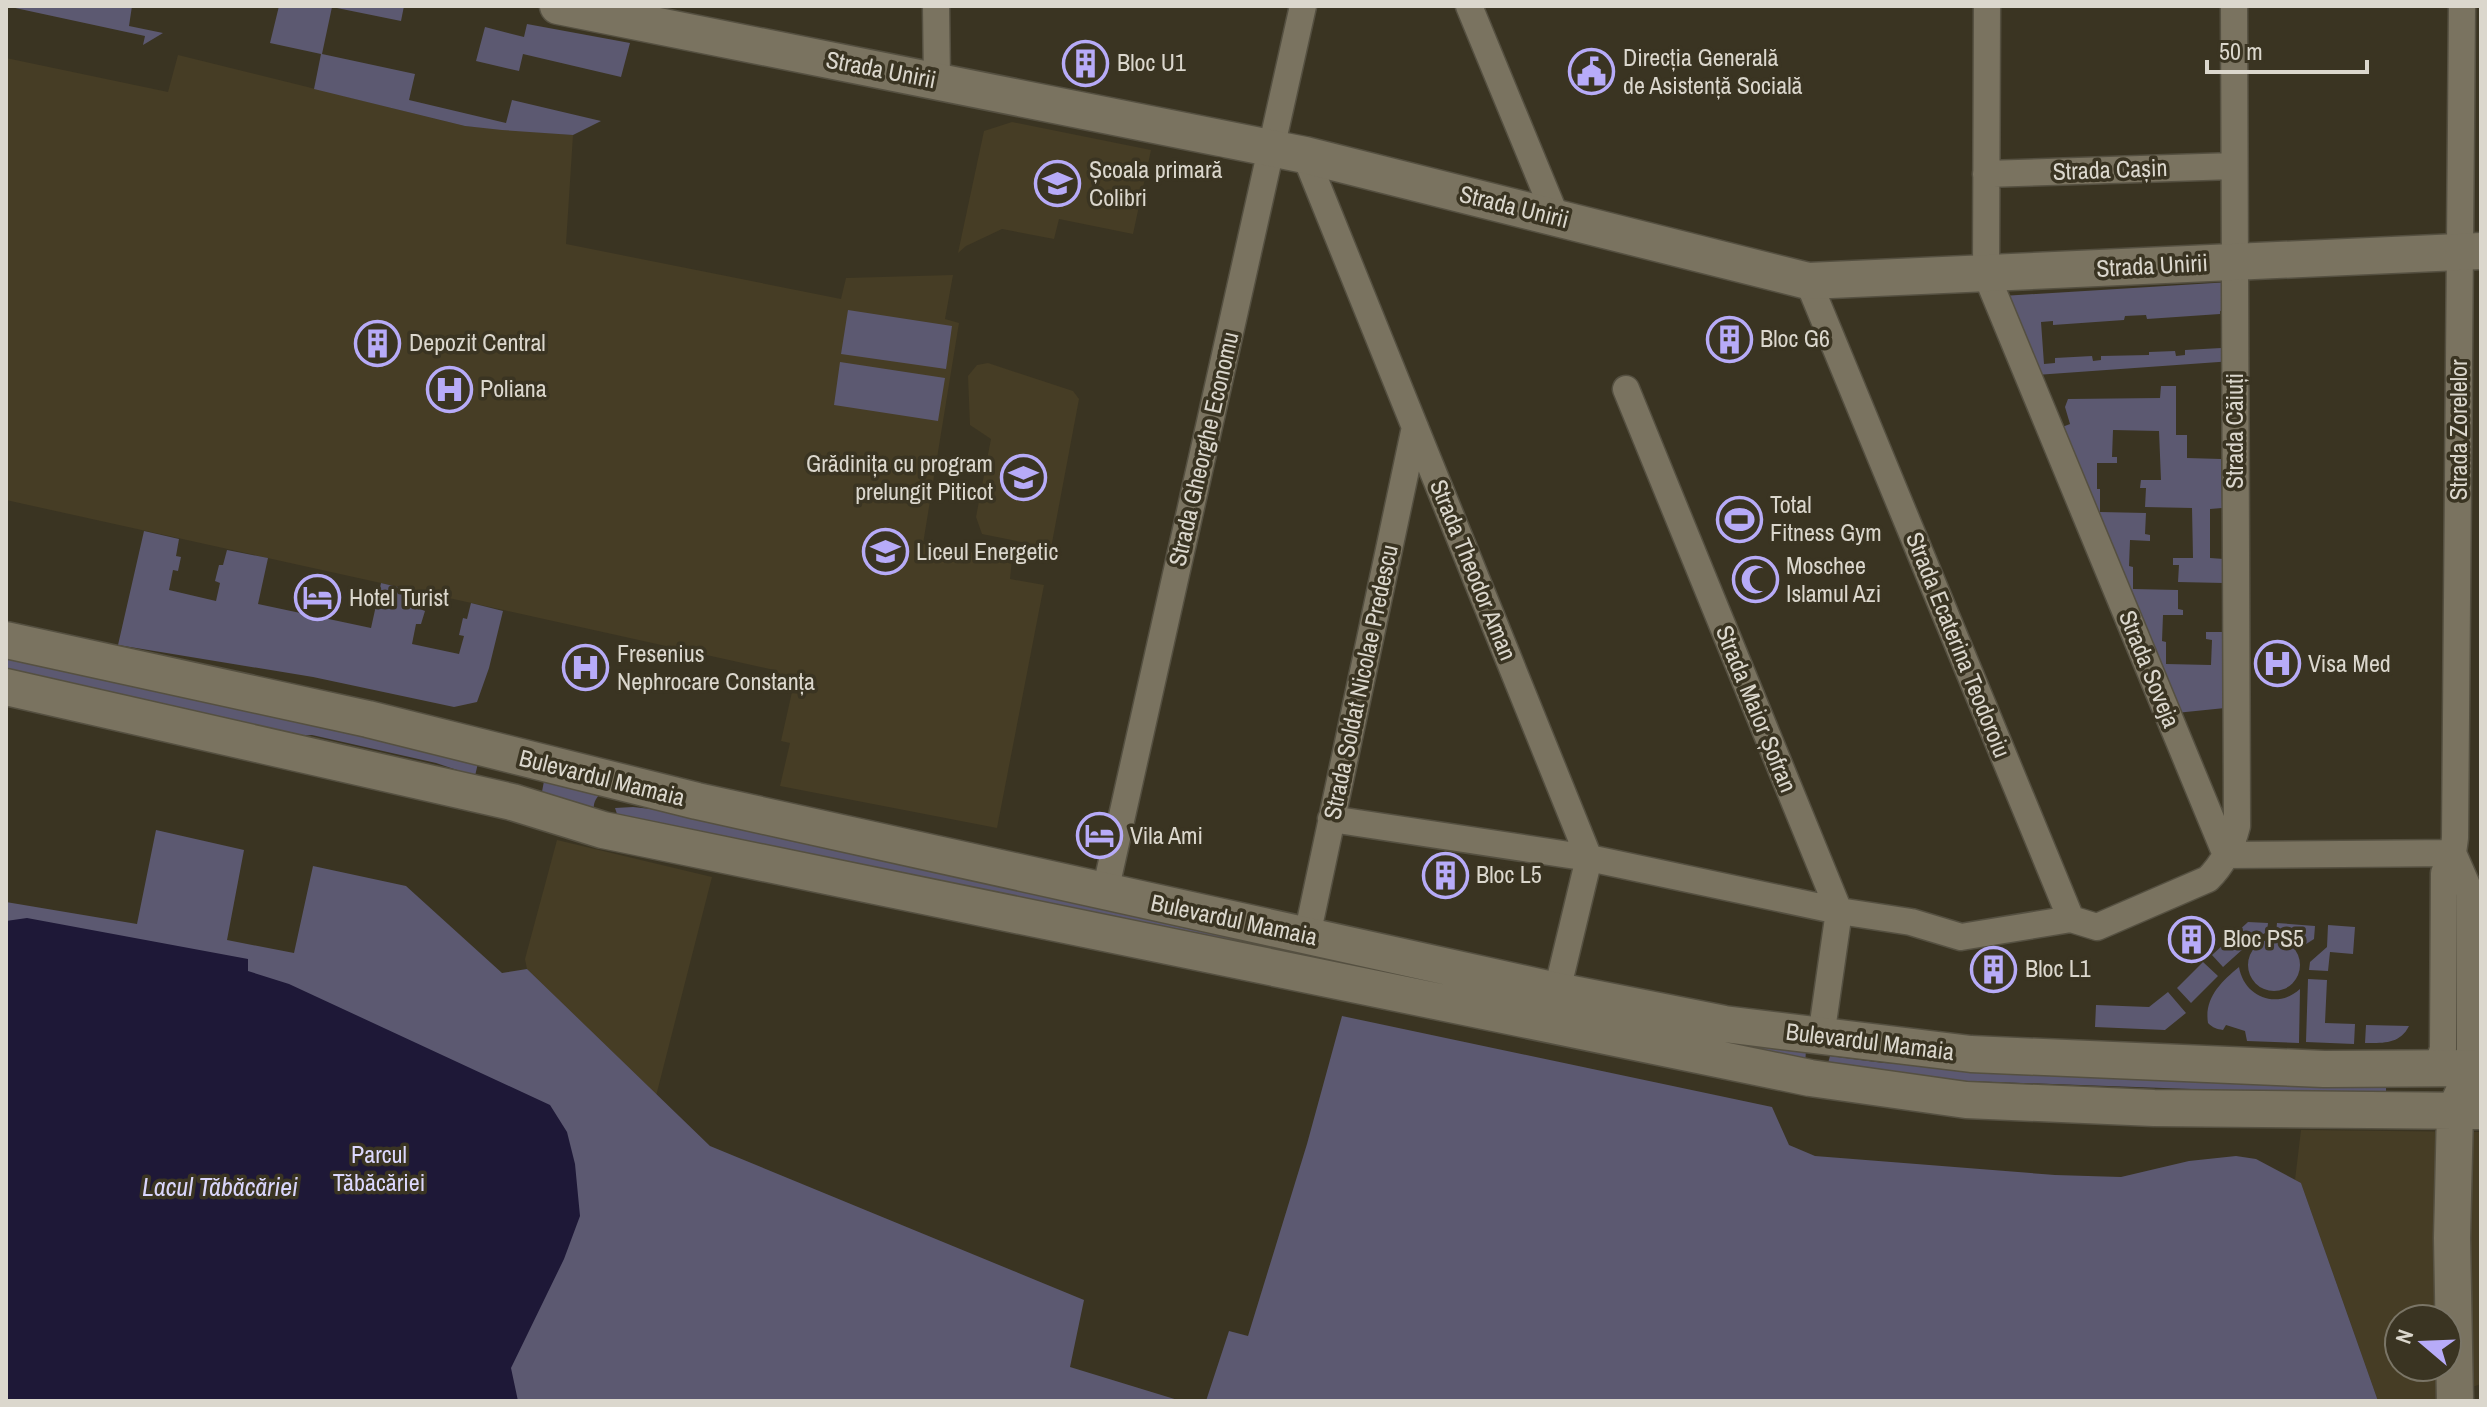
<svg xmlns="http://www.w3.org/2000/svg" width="2487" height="1407" font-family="'Archivo Narrow',sans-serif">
  <rect width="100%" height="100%" fill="#3a3422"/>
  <path fill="#463d25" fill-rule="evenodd" d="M178 55 465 126 573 135 566 244 841 299 846 278 953 275 945 319 959 323 923 544 1012 559 1010 579 1044 585 997 828 780 786 790 743 781 741 794 683 774 670 6 500V58L168 92Z
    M1012 122 1151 150 1133 234 1059 219 1054 239 1002 229 966 246 958 253 984 131Z
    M988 363 1073 391 1079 399 1051 548 982 534 976 517 991 439 970 425 968 376 977 365Z
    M557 840 712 877 656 1096 527 969 525 959Z
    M2301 1130 2481 1132V1384L2432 1401H2378L2301 1183 2295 1180ZM2399 1319H2447V1367H2399Z"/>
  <path fill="#5c5971" d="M6 6H132L129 26 163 33 143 45 145 36Z
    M279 6H404L401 21 332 7 322 54 415 74 409 100 506 123 512 100 601 121 573 135 502 130 465 126 314 89 321 54 270 43Z
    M527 24 630 43 621 77 523 54 519 71 476 61 485 27 524 37Z
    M2230 282 2231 310 2220 311V314L2147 319 2146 315 2125 316 2124 320 2053 325V321L2041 322 2044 364 2055 363V358L2092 356 2093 361 2101 360V356L2149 355V352L2175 351 2176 356 2185 355V350L2221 348 2222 352H2233V361L2036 375 2002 296Z
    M848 310 952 326 946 369 841 354Z
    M840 362 945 378 938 421 834 405Z
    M2161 386H2176V435H2187V458L2221 459 2222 508 2210 509V558L2224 559V583L2178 582 2179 565H2173V558H2193L2192 508 2145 507 2146 488H2140L2141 480H2161L2159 431 2113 430 2112 457H2117V463H2097V489H2100V512L2146 513 2145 534 2150 535V541L2130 540 2129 566 2133 567V589L2178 590V609L2183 610V615H2163L2162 641 2166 642V664L2211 665 2212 640 2206 639V632H2226L2225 708 2176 713 2057 429 2070 424 2065 407 2068 399 2160 398Z
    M144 531 179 539 176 556 181 557 178 571 173 570 169 590 216 601 220 583 215 581 219 565H223L227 550 268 558 258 604 371 628 381 583 423 593 420 609 425 611 421 624H416L412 644 459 654 464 636 459 635 463 618 467 619 471 603 503 611 489 668 477 702 454 707 313 677 118 645Z
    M6 655 442 753 478 763 475 776 436 763 312 735 294 736 6 677Z
    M544 781 603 792C595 798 593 803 594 812L541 797Z
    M633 807 660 810 680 809 1806 1049 1805 1067 990 898 617 814 615 808Z
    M156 830 244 850 227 940 294 953 313 866 406 886 502 973 527 969 710 1146 1084 1300 1070 1367 1181 1401H6V902L137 924Z
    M2248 922 2268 923 2267 932 2254 939 2223 967 2212 955Z
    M2277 923 2315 926 2314 939 2303 946 2295 937 2276 933Z
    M2328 925 2355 927 2353 954 2330 952 2328 971 2309 970 2310 962 2327 947Z
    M2248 965a26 26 0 1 1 52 0a26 26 0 1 1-52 0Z
    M2203 962 2218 976 2191 1003 2177 988Z
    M2239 967C2244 997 2277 1010 2300 989L2299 1043 2247 1041 2245 1031 2226 1025 2223 1030C2217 1029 2213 1028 2208 1023 2204 998 2221 982 2239 967Z
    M2308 979 2327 980 2325 1023 2355 1024 2354 1044 2306 1042Z
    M2168 992 2186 1013 2165 1030 2095 1027 2096 1005 2149 1007Z
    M1342 1016 1772 1107 1789 1145 1815 1156 2055 1175 2121 1177 2189 1161 2236 1156 2256 1159 2301 1183 2378 1401H1206L1229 1331 1248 1336 1307 1144Z
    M2366 1025 2409 1026C2400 1044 2384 1043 2365 1043Z
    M1830 1056 1884 1063 2386 1079V1096L1884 1078 1826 1070Z"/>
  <path fill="#1e1837" d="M27 918 248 959V971L289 984 550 1105 567 1132 575 1164 580 1216 564 1259 511 1368 518 1401H6V921Z"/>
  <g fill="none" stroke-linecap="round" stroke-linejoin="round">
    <defs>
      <path id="street" d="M936 6 937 81
        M1469 6 1556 217
        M1987 6 1986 274 2226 855 2453 853
        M1305 155 1589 858 1557 991
        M1986 174 2234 166
        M1808 281 2071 919
        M1626 389 1839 911 1821 1037
        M1331 819 1589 858 1839 911 1911 922 1961 937 2071 919 2097 927 2208 879C2223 864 2232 846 2237 826L2234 6
        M2453 853 2470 892V1069
        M1105 892 1303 6
        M1307 936 1415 427
        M2436 1069 2443 1049 2444 873 2453 853 2455 838 2462 6"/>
      <path id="secondary" d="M558 6 1305 155 1808 281 2481 251
        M6 640 368 719 697 801 1557 991 1724 1024 1971 1054 2324 1069 2481 1068
        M6 687 512 802 603 830 1810 1078 1966 1100 2154 1108 2481 1111
        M2455 1401 2452 1238 2455 1111 2465 1089"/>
    </defs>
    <use href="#street" stroke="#555041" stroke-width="29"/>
    <use href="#secondary" stroke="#555041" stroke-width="39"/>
    <use href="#street" stroke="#7a7360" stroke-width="26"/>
    <use href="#secondary" stroke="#7a7360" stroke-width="36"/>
  </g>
  <defs>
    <symbol id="building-ring" viewBox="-11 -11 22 22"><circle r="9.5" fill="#3a3422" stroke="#b7abf8" stroke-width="1.5"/><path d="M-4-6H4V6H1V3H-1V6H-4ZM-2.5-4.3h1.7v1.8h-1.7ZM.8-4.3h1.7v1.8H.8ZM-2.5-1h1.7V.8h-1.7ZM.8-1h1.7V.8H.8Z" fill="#b7abf8"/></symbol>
    <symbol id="civic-ring" viewBox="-11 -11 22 22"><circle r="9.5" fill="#3a3422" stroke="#b7abf8" stroke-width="1.5"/><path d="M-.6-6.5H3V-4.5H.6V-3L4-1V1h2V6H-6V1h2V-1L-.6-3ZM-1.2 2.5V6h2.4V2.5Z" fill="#b7abf8"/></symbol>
    <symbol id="school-ring" viewBox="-11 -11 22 22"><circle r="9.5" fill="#3a3422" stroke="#b7abf8" stroke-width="1.5"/><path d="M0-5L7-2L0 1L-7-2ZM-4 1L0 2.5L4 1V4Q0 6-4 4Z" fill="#b7abf8"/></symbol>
    <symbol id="hospital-ring" viewBox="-11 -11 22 22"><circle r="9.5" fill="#3a3422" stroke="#b7abf8" stroke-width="1.5"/><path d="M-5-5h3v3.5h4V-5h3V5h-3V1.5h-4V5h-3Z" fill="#b7abf8"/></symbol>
    <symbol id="stadium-ring" viewBox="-11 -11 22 22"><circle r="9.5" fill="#3a3422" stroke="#b7abf8" stroke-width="1.5"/><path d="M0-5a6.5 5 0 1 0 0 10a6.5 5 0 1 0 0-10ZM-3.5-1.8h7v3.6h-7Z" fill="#b7abf8"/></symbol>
    <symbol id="mosque-ring" viewBox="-11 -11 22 22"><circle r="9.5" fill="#3a3422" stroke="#b7abf8" stroke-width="1.5"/><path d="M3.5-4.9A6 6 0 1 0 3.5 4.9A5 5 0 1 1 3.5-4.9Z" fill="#b7abf8"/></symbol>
    <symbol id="hotel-ring" viewBox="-11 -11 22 22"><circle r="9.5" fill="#3a3422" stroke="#b7abf8" stroke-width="1.5"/><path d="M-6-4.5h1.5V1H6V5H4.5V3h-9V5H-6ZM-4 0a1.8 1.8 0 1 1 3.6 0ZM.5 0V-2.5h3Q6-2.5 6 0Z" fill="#b7abf8"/></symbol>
  </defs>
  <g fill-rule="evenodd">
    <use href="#building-ring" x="1060" y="38" width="51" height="51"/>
    <use href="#civic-ring" x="1566" y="46" width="51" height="51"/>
    <use href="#school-ring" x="1032" y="158" width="51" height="51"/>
    <use href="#building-ring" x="1704" y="314" width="51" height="51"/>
    <use href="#building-ring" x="352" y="318" width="51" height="51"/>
    <use href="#hospital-ring" x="424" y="364" width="51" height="51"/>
    <use href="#school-ring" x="998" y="452" width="51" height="51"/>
    <use href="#stadium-ring" x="1714" y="494" width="51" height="51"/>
    <use href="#school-ring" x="860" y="526" width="51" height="51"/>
    <use href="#mosque-ring" x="1730" y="554" width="51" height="51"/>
    <use href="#hotel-ring" x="292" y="572" width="51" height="51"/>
    <use href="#hospital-ring" x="2252" y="638" width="51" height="51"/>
    <use href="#hospital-ring" x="560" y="642" width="51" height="51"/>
    <use href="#hotel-ring" x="1074" y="810" width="51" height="51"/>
    <use href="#building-ring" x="1420" y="850" width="51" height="51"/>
    <use href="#building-ring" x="2166" y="914" width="51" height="51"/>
    <use href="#building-ring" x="1968" y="944" width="51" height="51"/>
  </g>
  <g text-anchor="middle" stroke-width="7" stroke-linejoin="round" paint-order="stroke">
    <g font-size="24" fill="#dbd7cd" stroke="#3a3422" text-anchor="start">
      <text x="1623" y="66">Direcția Generală<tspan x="1623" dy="28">de Asistență Socială</tspan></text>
      <text x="1117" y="71">Bloc U1</text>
      <text x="1089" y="178">Școala primară<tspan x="1089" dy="28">Colibri</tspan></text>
      <text x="1760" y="347">Bloc G6</text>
      <text x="409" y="351">Depozit Central</text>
      <text x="480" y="397">Poliana</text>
      <text x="993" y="472" text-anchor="end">Grădinița cu program<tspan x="993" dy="28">prelungit Piticot</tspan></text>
      <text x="1770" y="513">Total<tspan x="1770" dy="28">Fitness Gym</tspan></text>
      <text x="916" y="560">Liceul Energetic</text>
      <text x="1786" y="574">Moschee<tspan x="1786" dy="28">Islamul Azi</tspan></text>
      <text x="349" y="606">Hotel Turist</text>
      <text x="617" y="662">Fresenius<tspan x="617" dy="28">Nephrocare Constanța</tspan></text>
      <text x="2308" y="672">Visa Med</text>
      <text x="1130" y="844">Vila Ami</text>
      <text x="1476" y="883">Bloc L5</text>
      <text x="2223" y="947">Bloc PS5</text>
      <text x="2025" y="977">Bloc L1</text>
    </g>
    <g font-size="24" fill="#dbd7cd" stroke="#3a3422">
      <text transform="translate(881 70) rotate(11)" y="8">Strada Unirii</text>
      <text transform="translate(2110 170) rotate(-2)" y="8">Strada Cașin</text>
      <text transform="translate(1514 207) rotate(14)" y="8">Strada Unirii</text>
      <text transform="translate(2152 266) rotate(-3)" y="8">Strada Unirii</text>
      <text transform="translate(2459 430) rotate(-90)" y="8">Strada Zorelelor</text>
      <text transform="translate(2235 431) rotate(-90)" y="8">Strada Căiuți</text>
      <text transform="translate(1204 449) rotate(-77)" y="8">Strada Gheorghe Economu</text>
      <text transform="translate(1473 570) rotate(68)" y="8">Strada Theodor Aman</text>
      <text transform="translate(1958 645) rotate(68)" y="8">Strada Ecaterina Teodoroiu</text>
      <text transform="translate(2149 669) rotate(68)" y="8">Strada Soveja</text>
      <text transform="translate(1361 682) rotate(-78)" y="8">Strada Soldat Nicolae Predescu</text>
      <text transform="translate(1756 709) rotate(68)" y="8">Strada Maior Șofran</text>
      <text transform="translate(602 778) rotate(14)" y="8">Bulevardul Mamaia</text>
      <text transform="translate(1234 920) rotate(12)" y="8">Bulevardul Mamaia</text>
      <text transform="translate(1870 1042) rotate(7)" y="8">Bulevardul Mamaia</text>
    </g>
    <g font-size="24" fill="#dcd8fe" stroke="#3a3422">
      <text x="379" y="1163">Parcul<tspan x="379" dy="28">Tăbăcăriei</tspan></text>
    </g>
    <g font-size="26" font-style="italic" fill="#d9d5fb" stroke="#3a3422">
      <text x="220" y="1196">Lacul Tăbăcăriei</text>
    </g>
  </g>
  <rect width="2487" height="1407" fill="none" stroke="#dbd7cd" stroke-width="16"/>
  <g transform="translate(2423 1343) rotate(289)"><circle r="38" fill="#3a3422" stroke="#7a7566" stroke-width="2"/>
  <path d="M0-6L14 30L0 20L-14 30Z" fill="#b7abf8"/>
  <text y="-12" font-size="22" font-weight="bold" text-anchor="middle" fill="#dbd7cd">N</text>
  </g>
  <path d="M2207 60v12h160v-12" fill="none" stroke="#dbd7cd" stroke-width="4"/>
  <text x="2219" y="60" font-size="24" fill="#dbd7cd" stroke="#3a3422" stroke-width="6" paint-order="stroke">50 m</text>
</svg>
